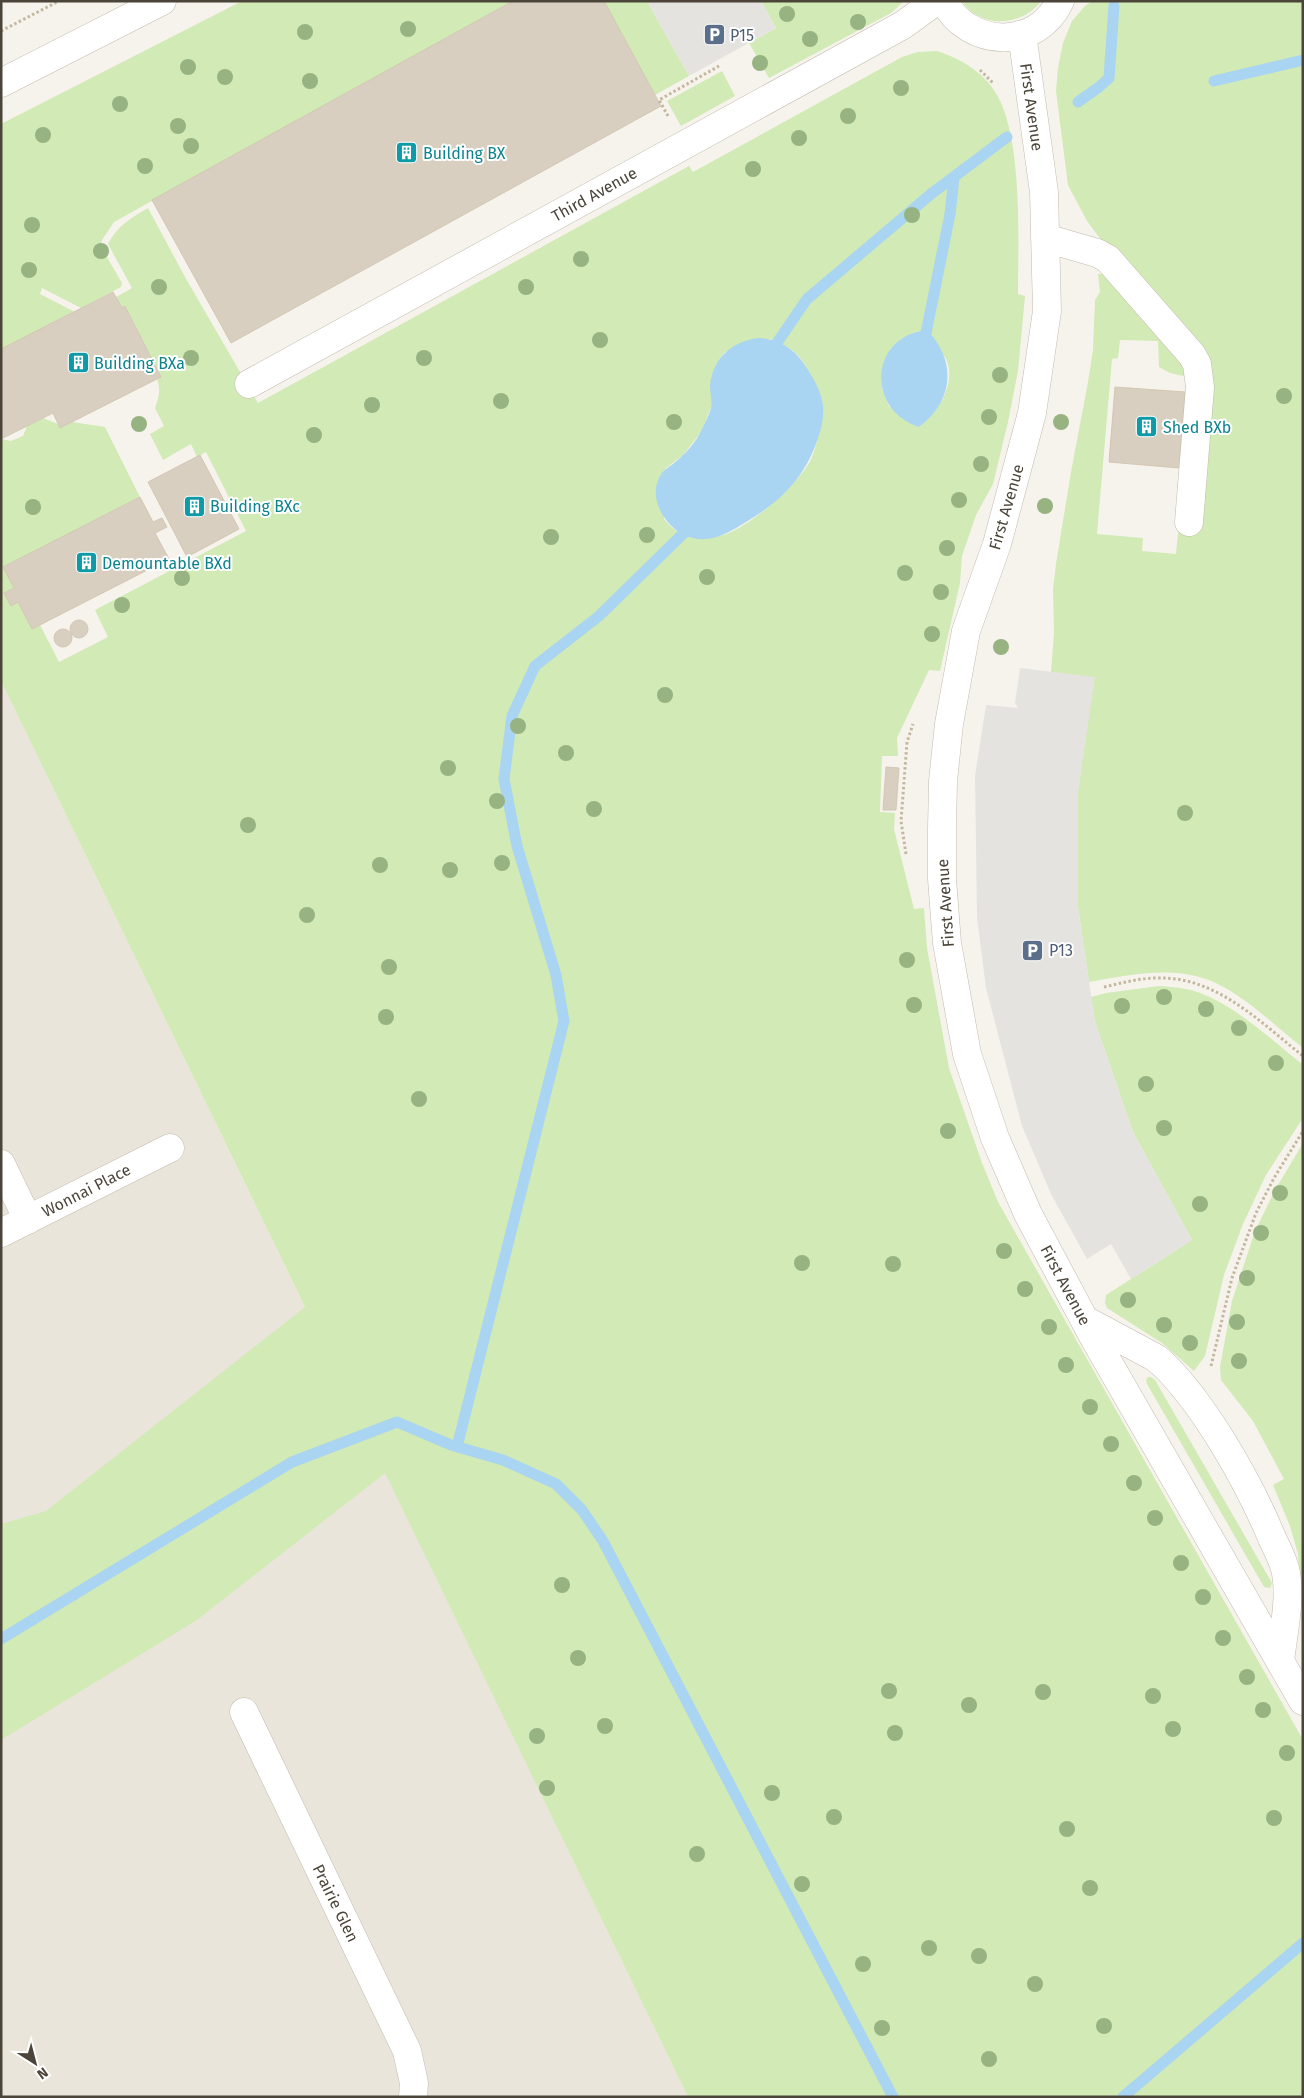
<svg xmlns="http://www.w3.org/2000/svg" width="1304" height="2098" font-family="'Fira Sans',sans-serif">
  <rect width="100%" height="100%" fill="#f6f3ec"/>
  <path fill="#eae5da" d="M1 681 418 1540 688 2097H1Z"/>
  <path fill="#d2eab5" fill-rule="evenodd" d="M242 1H513L114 222 102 240 101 247 122 283 121 287 81 308 42 288 40 294 75 312 1 349V124Z
    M604 1H647L689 76 655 95Z
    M761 1H904L891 13 769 78 749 43 776 28Z
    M962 1H1041C1022 27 980 29 962 1Z
    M1093 1H1303V1048C1274 1025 1240 991 1206 979 1169 966 1126 975 1089 982L1078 907V791L1094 678 1051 672 1054 633 1053 589 1056 564 1071 472 1088 382 1093 350 1095 300 1100 292 1098 274H1105L1180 359 1188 377 1170 373 1159 367 1158 341 1120 340 1118 358 1112 359 1097 534 1143 538 1142 551 1176 554 1179 523 1213 390 1087 221 1068 185 1056 91 1058 68 1063 43 1072 21 1085 6Z
    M937 51C961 59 984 72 997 95 1023 140 1018 242 1018 294L1025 296 1018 371 1008 422 993 484 976 515 962 556 960 583 940 671 929 670 897 738 898 756H882L880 812 895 813 894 829 914 909 924 908 927 948 949 1068 982 1163 998 1202 1303 1740V2097H688L385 1473 197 1620 1 1740V1524L46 1511 305 1307 1 681V439L11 441 23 436 27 426 43 418 58 424 60 428 72 422 105 427 140 497 3 567 14 588 4 593 11 605 18 602 32 629 40 625 59 662 108 637 95 610 246 531 206 452 197 457 191 444 163 460 150 434 164 426 155 408C159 397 161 390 157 379L161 376 126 307 122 308 116 297 132 288 108 244C117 226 131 218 148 208L185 277 258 403 689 166 693 172 902 57 918 52ZM918 331C925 338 942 350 946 359 957 383 938 413 919 427L889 406 882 389 901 339ZM770 339C800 349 809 365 814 394 818 421 822 431 812 457 803 481 744 533 719 536 714 537 708 536 704 536 684 535 677 535 664 519L665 469 683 455 702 431 711 407V377L719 360 725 352Z
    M722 71 735 96 681 126 667 101Z
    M1159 986C1168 987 1177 987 1186 989 1225 996 1272 1040 1303 1065V1118L1266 1175 1243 1224 1224 1275 1205 1356 1194 1371 1162 1343 1107 1308 1105 1303 1106 1295 1192 1240 1133 1132 1095 1022 1091 997 1106 993Z
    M1303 1143V1618L1298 1554 1290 1526 1273 1485 1284 1479 1253 1421 1221 1380 1220 1367 1232 1301 1255 1231 1275 1190Z
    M1148 1377H1151L1155 1380 1272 1583 1270 1588 1264 1587 1147 1384 1146 1380Z"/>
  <path fill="#e5e3e0" d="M647 1H761L776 28 689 76Z
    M1020 668 1095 677 1078 791V907L1095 1022 1133 1132 1192 1240 1131 1279 1111 1244 1087 1259 1051 1194 1022 1126 986 988 977 918 975 776 986 705 1018 708 1015 703Z"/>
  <path fill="#a9d4f2" d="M927 330C957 361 954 401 919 427 865 409 870 336 927 330Z
    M760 338C783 340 797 351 808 370 815 381 821 392 823 405 824 417 822 427 818 438 805 478 781 501 746 522 730 532 712 543 693 538 668 533 644 497 662 473 665 469 669 467 673 464 685 454 696 443 702 429 705 423 709 415 711 408 712 400 710 393 710 385 713 357 734 340 760 338Z"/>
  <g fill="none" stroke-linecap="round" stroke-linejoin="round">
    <path stroke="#a9d4f2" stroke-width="11" d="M1214 81 1303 60
      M1078 102 1099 87 1109 78 1114 6
      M924 343 950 214 954 178
      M770 353 807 299 931 194 1007 137
      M457 1447 564 1021 556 975 517 846 504 779 512 716 535 666 599 616 692 525
      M1 1639 292 1462 397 1422 451 1445 503 1460 556 1484 582 1510 603 1541 893 2097
      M1123 2097 1303 1943"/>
  </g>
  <path fill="#d8cfc1" stroke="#d3c7b4" d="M513 1H604L661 106 231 343 152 200Z
    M113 292 122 308 125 306 161 377 60 428 53 413 1 439V349Z
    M1115 387 1185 392 1179 468 1109 462Z
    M200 455 239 529 187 557 148 482Z
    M140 497 153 522 162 518 167 527 155 533 169 559 32 629 18 602 11 606 4 593 14 588 3 567Z
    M70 629a9 9 0 1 1 18 0a9 9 0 1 1-18 0Z
    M54 638a9 9 0 1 1 18 0a9 9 0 1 1-18 0Z
    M886 767 899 768 896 810H883Z"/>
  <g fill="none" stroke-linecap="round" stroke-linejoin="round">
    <defs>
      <path id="minor" d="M944 1C968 48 1037 51 1060 1
        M1022 34 1044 192 1047 311 1032 413 997 544 966 631 949 724 943 781 942 829V879L947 943 967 1054 995 1138 1028 1214 1093 1336 1303 1701
        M1 83 162 1
        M1045 238 1097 253 1108 259 1192 355 1197 364 1200 387 1189 522
        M249 384 903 25 936 1
        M1 1164 28 1220
        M1 1233 170 1148
        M1085 1320 1156 1358 1163 1364C1206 1406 1249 1483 1272 1538 1277 1549 1284 1561 1286 1573 1291 1599 1283 1635 1280 1661
        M244 1712 407 2051 414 2083 413 2097"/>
    </defs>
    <use href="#minor" stroke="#c2bbae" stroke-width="29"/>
    <path stroke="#c4b79f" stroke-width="3" stroke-dasharray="2.5 2.5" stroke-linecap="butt" d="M1 31 59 1
      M980 70 993 83
      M668 116 659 100 719 66
      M906 854 901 821 907 742 913 724
      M1104 987C1122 983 1139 978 1157 978 1216 976 1260 1022 1303 1056
      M1211 1366 1232 1278 1256 1213 1274 1178 1303 1131"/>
    <use href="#minor" stroke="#fff" stroke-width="28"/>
  </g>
  <g fill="#97b381">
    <circle cx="787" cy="14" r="8"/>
    <circle cx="858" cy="22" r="8"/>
    <circle cx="408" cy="29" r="8"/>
    <circle cx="305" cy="32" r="8"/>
    <circle cx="810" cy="39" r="8"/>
    <circle cx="760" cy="63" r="8"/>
    <circle cx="188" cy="67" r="8"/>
    <circle cx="225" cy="77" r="8"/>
    <circle cx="310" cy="81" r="8"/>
    <circle cx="901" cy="88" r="8"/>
    <circle cx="120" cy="104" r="8"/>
    <circle cx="848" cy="116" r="8"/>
    <circle cx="178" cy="126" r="8"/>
    <circle cx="43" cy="135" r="8"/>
    <circle cx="799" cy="138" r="8"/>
    <circle cx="191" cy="146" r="8"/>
    <circle cx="145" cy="166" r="8"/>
    <circle cx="753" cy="169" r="8"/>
    <circle cx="912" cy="215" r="8"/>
    <circle cx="32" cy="225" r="8"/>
    <circle cx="101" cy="251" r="8"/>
    <circle cx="581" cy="259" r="8"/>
    <circle cx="29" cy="270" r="8"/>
    <circle cx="159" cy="287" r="8"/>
    <circle cx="526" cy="287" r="8"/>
    <circle cx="600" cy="340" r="8"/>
    <circle cx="191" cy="358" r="8"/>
    <circle cx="424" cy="358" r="8"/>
    <circle cx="1000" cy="375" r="8"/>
    <circle cx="1284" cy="396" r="8"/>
    <circle cx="501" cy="401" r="8"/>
    <circle cx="372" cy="405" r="8"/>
    <circle cx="989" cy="417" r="8"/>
    <circle cx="674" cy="422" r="8"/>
    <circle cx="1061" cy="422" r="8"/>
    <circle cx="139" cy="424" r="8"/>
    <circle cx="314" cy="435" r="8"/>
    <circle cx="981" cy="464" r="8"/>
    <circle cx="959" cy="500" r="8"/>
    <circle cx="1045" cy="506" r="8"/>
    <circle cx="33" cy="507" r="8"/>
    <circle cx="647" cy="535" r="8"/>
    <circle cx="551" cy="537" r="8"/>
    <circle cx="947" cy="548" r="8"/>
    <circle cx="905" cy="573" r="8"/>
    <circle cx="707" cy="577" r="8"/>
    <circle cx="182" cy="578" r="8"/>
    <circle cx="941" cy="592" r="8"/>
    <circle cx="122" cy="605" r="8"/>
    <circle cx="932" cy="634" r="8"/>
    <circle cx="1001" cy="647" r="8"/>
    <circle cx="665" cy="695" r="8"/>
    <circle cx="518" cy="726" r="8"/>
    <circle cx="566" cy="753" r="8"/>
    <circle cx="448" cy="768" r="8"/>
    <circle cx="497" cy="801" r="8"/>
    <circle cx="594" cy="809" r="8"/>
    <circle cx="1185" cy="813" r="8"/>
    <circle cx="248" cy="825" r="8"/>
    <circle cx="502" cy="863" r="8"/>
    <circle cx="380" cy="865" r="8"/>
    <circle cx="450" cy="870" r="8"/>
    <circle cx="307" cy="915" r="8"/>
    <circle cx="907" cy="960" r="8"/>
    <circle cx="389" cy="967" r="8"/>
    <circle cx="1164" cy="997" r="8"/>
    <circle cx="914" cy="1005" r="8"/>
    <circle cx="1122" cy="1006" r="8"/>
    <circle cx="1206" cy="1009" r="8"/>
    <circle cx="386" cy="1017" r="8"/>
    <circle cx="1239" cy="1028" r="8"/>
    <circle cx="1276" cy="1063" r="8"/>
    <circle cx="1146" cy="1084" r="8"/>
    <circle cx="419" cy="1099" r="8"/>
    <circle cx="1164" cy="1128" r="8"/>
    <circle cx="948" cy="1131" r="8"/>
    <circle cx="1280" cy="1193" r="8"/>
    <circle cx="1200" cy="1204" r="8"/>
    <circle cx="1261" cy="1233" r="8"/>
    <circle cx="1004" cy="1251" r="8"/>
    <circle cx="802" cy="1263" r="8"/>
    <circle cx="893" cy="1264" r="8"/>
    <circle cx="1247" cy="1278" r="8"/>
    <circle cx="1025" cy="1289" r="8"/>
    <circle cx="1128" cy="1300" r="8"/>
    <circle cx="1237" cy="1322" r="8"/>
    <circle cx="1164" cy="1325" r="8"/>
    <circle cx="1049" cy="1327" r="8"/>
    <circle cx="1190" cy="1343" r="8"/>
    <circle cx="1239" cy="1361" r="8"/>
    <circle cx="1066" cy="1365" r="8"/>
    <circle cx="1090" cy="1407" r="8"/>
    <circle cx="1111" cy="1444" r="8"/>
    <circle cx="1134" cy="1483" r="8"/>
    <circle cx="1155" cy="1518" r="8"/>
    <circle cx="1181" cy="1563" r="8"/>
    <circle cx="562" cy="1585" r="8"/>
    <circle cx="1203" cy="1597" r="8"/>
    <circle cx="1223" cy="1638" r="8"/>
    <circle cx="578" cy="1658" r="8"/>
    <circle cx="1247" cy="1677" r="8"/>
    <circle cx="889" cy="1691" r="8"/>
    <circle cx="1043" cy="1692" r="8"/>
    <circle cx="1153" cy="1696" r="8"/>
    <circle cx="969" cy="1705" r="8"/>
    <circle cx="1263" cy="1710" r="8"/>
    <circle cx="605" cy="1726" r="8"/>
    <circle cx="1173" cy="1729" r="8"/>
    <circle cx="895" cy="1733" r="8"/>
    <circle cx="537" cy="1736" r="8"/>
    <circle cx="1287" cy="1753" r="8"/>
    <circle cx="547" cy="1788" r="8"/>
    <circle cx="772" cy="1793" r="8"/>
    <circle cx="834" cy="1817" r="8"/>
    <circle cx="1274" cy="1818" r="8"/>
    <circle cx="1067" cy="1829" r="8"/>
    <circle cx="697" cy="1854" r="8"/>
    <circle cx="802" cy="1884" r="8"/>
    <circle cx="1090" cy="1888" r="8"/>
    <circle cx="929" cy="1948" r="8"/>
    <circle cx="979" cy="1956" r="8"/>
    <circle cx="863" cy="1964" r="8"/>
    <circle cx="1035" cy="1984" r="8"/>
    <circle cx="1104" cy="2026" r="8"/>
    <circle cx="882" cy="2028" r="8"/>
    <circle cx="989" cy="2059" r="8"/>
  </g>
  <defs>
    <symbol id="parking-square" viewBox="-11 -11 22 22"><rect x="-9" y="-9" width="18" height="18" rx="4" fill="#5c6f8a" stroke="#fff"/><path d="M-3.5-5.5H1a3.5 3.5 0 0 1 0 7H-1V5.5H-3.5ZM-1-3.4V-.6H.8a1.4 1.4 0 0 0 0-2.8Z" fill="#fff"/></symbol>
    <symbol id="building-square" viewBox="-11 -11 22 22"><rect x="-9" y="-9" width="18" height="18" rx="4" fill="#0f9aa8" stroke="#fff"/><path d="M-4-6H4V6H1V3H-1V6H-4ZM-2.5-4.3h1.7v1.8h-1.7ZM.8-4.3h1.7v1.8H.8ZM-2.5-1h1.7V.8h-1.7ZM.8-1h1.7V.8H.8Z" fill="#fff"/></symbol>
  </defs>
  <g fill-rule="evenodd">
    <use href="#parking-square" x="702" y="22" width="25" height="25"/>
    <use href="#building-square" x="394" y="140" width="25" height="25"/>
    <use href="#building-square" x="66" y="350" width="25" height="25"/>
    <use href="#building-square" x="1134" y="414" width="25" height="25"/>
    <use href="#building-square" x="182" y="494" width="25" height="25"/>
    <use href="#building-square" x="74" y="550" width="25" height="25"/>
    <use href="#parking-square" x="1020" y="938" width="25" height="25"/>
  </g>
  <g text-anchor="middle" stroke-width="4" stroke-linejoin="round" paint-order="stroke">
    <g font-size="16" fill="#4e5e75" stroke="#fff" text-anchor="start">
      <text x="730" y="41">P15</text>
      <text x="1049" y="956">P13</text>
    </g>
    <g font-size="16" fill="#4b4439" stroke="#fff">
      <text transform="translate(1032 107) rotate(82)" y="6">First Avenue</text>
      <text transform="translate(594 194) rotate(-29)" y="6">Third Avenue</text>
      <text transform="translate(1006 507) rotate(-74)" y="6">First Avenue</text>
      <text transform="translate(945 903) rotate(-94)" y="6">First Avenue</text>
      <text transform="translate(86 1190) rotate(-27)" y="6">Wonnai Place</text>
      <text transform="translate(1066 1285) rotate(62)" y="6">First Avenue</text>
      <text transform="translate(336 1903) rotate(64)" y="6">Prairie Glen</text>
    </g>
    <g font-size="16" fill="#0d838f" stroke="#fff" text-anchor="start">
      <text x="423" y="159">Building BX</text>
      <text x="94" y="369">Building BXa</text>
      <text x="1163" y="433">Shed BXb</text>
      <text x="210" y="512">Building BXc</text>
      <text x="102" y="569">Demountable BXd</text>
    </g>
  </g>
  <rect width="1304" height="2098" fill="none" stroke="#4b4439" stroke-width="5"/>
  <g transform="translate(35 2063) rotate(144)" stroke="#ffffff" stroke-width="4" paint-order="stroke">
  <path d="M0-4L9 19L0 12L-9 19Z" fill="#4b4439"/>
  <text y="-8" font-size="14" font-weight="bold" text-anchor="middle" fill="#4b4439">N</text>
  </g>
</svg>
